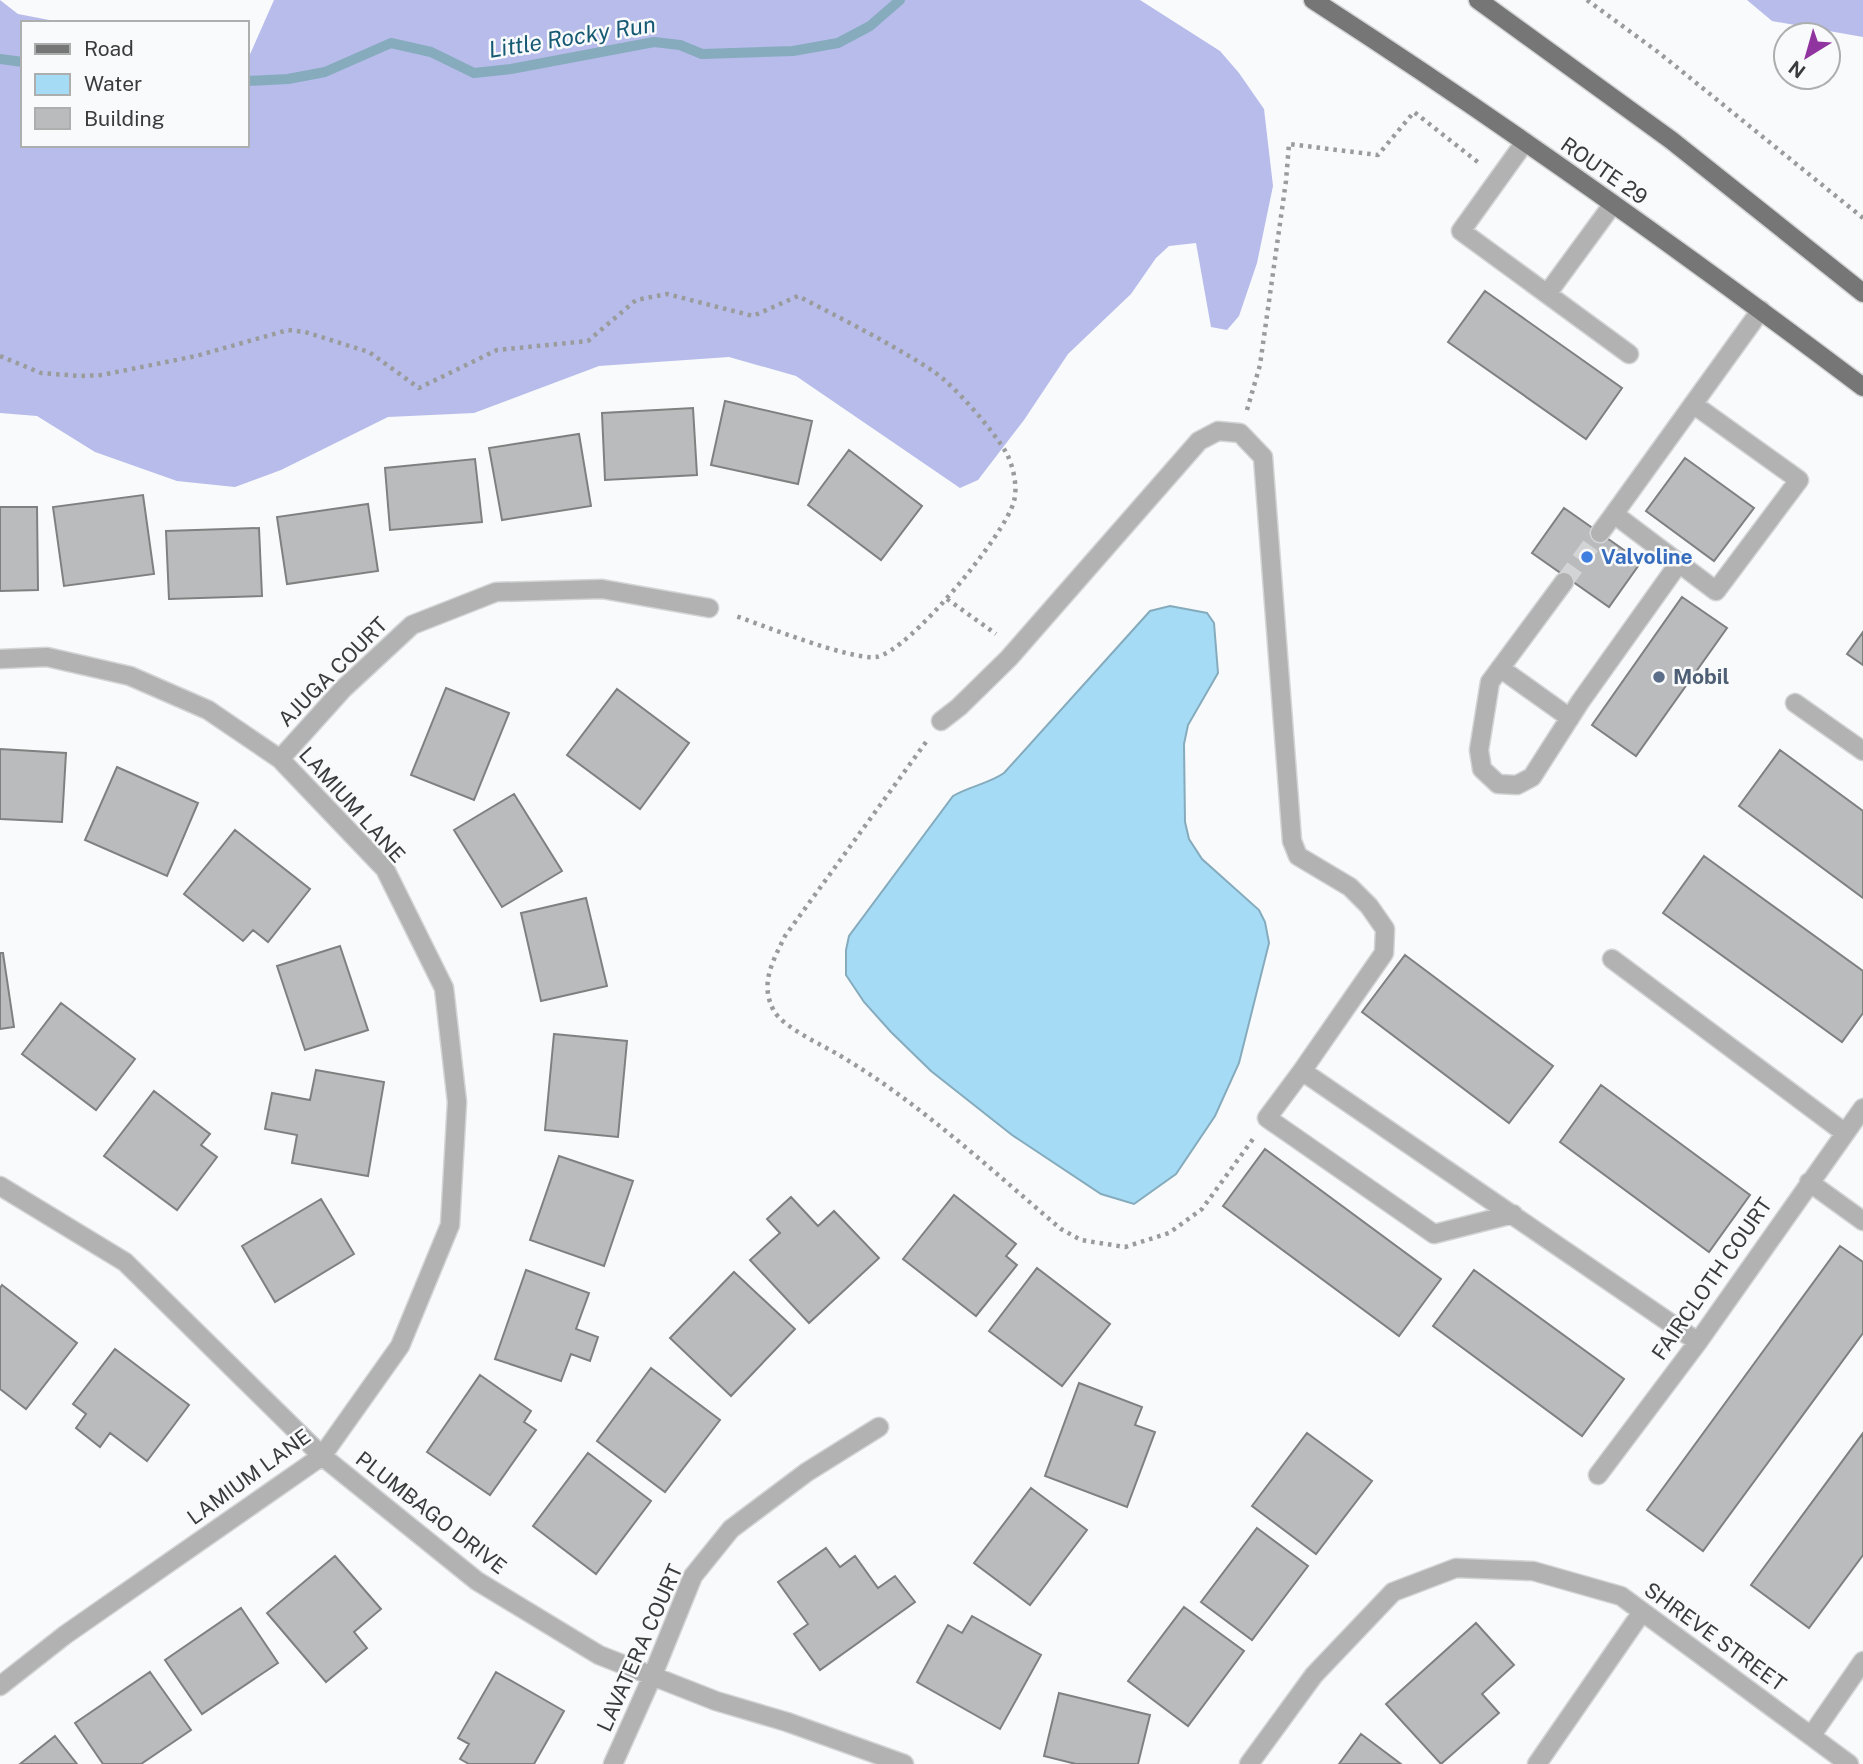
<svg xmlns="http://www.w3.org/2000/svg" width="1863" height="1764" font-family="'Public Sans',sans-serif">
  <rect width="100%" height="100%" fill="#f9fafb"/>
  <path fill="#b7bceb" d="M0 0 18 14 65 23H23V145H247V61L274 0H1140L1220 51 1239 73 1264 109 1273 186 1257 263 1239 316 1227 330 1211 327 1196 243 1169 246 1156 258 1131 294 1068 354 1024 420 978 480 960 488 796 376 729 357 599 366 474 413 388 417 281 470 235 487 177 481 95 452 37 416 0 413Z
    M1747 0H1863V37L1772 21Z"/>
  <path fill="#a5dbf5" stroke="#85abbd" stroke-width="2" d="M1170 606 1207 613 1214 623 1218 673 1188 725 1184 744 1185 822 1189 839 1202 859 1259 910 1265 922 1269 943 1239 1063 1215 1116 1176 1174 1134 1204 1101 1194 1012 1135 931 1071 891 1032 864 1002 846 975V950L849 936 953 796C970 786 988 784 1004 773L1150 611Z"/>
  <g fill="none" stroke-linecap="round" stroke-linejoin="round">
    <path stroke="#85abbd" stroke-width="10" d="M0 59 23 62
      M247 81 288 79 325 72 391 43 431 52 474 73 511 69 654 42 680 45 702 54 793 51 838 43 870 26 900 0"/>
  </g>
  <path fill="#babbbc" stroke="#808081" stroke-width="2" d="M1485 291 1622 388 1586 439 1448 342Z
    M725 401 812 421 798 484 711 465Z
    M693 408 697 475 605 480 602 413Z
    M579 434 591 506 502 520 489 448Z
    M849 450 922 506 881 560 808 505Z
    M1685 458 1754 508 1714 561 1646 511Z
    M475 459 482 522 390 530 385 468Z
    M143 495 154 574 64 586 53 507Z
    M368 504 378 571 287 584 277 517Z
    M0 507H37L38 590 0 591Z
    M1564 508 1641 562 1609 607 1532 553Z
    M259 528 262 596 169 599 166 531Z
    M1682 597 1727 628 1636 756 1592 725Z
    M1863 632V665L1847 654Z
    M446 688 509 713 474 800 411 775Z
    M617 689 689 743 640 809 567 755Z
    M0 749 66 753 62 822 0 819Z
    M1780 750 1863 811V898L1739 806Z
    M117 767 198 803 167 876 85 840Z
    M514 794 562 871 502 907 454 830Z
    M235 830 310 889 268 942 253 930 243 941 184 894Z
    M1704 856 1863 971V1013L1842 1042 1663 913Z
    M586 898 607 986 541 1001 521 913Z
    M340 946 368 1030 305 1050 277 966Z
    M0 953H3L14 1027 0 1029Z
    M1405 955 1553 1066 1509 1123 1362 1012Z
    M61 1003 135 1059 96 1110 22 1054Z
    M554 1034 627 1041 618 1137 545 1130Z
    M316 1070 384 1082 368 1176 292 1163 297 1135 265 1129 272 1093 310 1100Z
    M1601 1085 1750 1195 1709 1252 1560 1142Z
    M154 1091 210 1134 201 1145 217 1157 177 1210 104 1156Z
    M1265 1149 1441 1279 1399 1336 1223 1206Z
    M559 1156 633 1181 604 1266 530 1240Z
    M954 1195 1016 1244 1006 1256 1017 1265 976 1316 903 1259Z
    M791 1197 818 1226 834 1211 879 1258 809 1323 750 1260 780 1233 767 1219Z
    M321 1199 354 1254 275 1302 242 1246Z
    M1840 1246 1863 1262V1333L1703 1551 1647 1510Z
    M1037 1268 1110 1324 1062 1386 989 1331Z
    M526 1270 589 1293 576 1329 598 1337 590 1361 571 1354 561 1381 495 1359Z
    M1474 1270 1624 1379 1582 1436 1433 1326Z
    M734 1272 795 1329 731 1396 670 1338Z
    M2 1285 77 1343 26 1409 0 1389V1288Z
    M115 1349 189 1405 147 1461 110 1433 100 1447 76 1428 86 1414 73 1404Z
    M651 1368 720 1420 665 1492 597 1441Z
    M480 1375 531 1411 524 1422 536 1430 490 1495 427 1452Z
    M1079 1383 1142 1407 1135 1425 1155 1432 1127 1507 1045 1476Z
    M1307 1433 1372 1481 1316 1554 1252 1506Z
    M1863 1433V1555L1809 1628 1751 1585Z
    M588 1453 651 1501 596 1574 533 1526Z
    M1031 1488 1087 1530 1030 1605 974 1563Z
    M1257 1528 1308 1566 1252 1640 1201 1602Z
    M826 1548 840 1567 855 1556 878 1588 895 1576 915 1602 820 1670 794 1634 808 1624 778 1582Z
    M335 1556 381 1609 354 1632 367 1648 326 1682 267 1613Z
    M1184 1607 1244 1651 1188 1726 1128 1681Z
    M241 1608 278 1663 202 1714 165 1660Z
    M972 1616 1041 1655 1000 1729 917 1682 948 1625 962 1633Z
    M1476 1623 1514 1665 1482 1694 1499 1713 1441 1764 1386 1704Z
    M150 1672 191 1730 141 1764H103L75 1723Z
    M496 1672 564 1711 534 1764H469L460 1759 469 1744 458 1738Z
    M1059 1693 1150 1715 1138 1764H1076L1044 1756Z
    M1361 1734 1401 1764H1339Z
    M55 1736 77 1764H20Z"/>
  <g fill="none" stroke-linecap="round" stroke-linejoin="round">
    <path stroke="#d3d4d5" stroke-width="18" stroke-dasharray="18 9" stroke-linecap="butt" d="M1564 582 1600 533"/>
    <defs>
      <path id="minor" d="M1525 142 1461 231 1629 354
        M1547 294 1613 204
        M1693 404 1799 480 1716 591 1614 514 1761 310
        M1600 533 1614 514
        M1564 582 1490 682 1479 750 1482 769 1498 784 1517 785 1532 777 1580 702 1679 563
        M0 659 47 657 130 676 208 710 280 759 385 869 444 988 457 1102 450 1225 400 1346 322 1456 65 1635 0 1686
        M1500 668 1570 718
        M1795 703 1863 751
        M941 721 959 707 1009 658 1199 441 1218 431 1240 433 1263 457 1292 841 1298 856 1350 887 1369 906 1385 929 1384 953 1302 1071
        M280 759 343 689 412 625 496 592 602 589 709 608
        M1612 959 1845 1133
        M1809 1182 1863 1221
        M0 1186 125 1262 322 1456 477 1581 599 1655 716 1701 787 1722 904 1764
        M1513 1214 1434 1234 1267 1118 1302 1071 1698 1342
        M1598 1475 1698 1342 1863 1108
        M1811 1736 1863 1661
        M613 1764 652 1677 693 1576 731 1529 807 1472 879 1427
        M1249 1764 1314 1675 1393 1592 1456 1568 1533 1571 1621 1596 1849 1764
        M1537 1764 1642 1612"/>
      <path id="major" d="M1313 0C1502 122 1684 252 1863 387
        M1478 0 1671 140 1863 293"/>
    </defs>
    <use href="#minor" stroke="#d3d4d5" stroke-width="21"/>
    <use href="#major" stroke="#d3d4d5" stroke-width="21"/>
    <path stroke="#9a9b9b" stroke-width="4.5" stroke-dasharray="3.5 5" stroke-linecap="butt" d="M1587 0 1658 52 1863 218
      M0 356 41 373 80 376 102 375 196 356 288 330 305 332 369 352 419 388 497 350 588 341 636 300 667 294 753 316 798 296C844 320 890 343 933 371 956 387 993 430 1007 454 1013 466 1018 487 1014 501 1006 534 909 652 876 657 850 660 762 625 733 615
      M1247 410 1260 365 1286 181 1289 144 1378 155 1414 112 1479 163
      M947 599 996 634
      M926 742 785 936C773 961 759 984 774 1011 783 1027 822 1045 839 1055 920 1103 990 1169 1061 1229L1081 1240 1125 1247 1169 1233 1202 1209 1253 1139"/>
    <use href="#minor" stroke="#b2b2b2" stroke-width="18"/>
    <use href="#major" stroke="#777676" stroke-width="18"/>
  </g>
  <circle fill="#3f7fe0" stroke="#f9fafb" stroke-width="2.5" cx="1587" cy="557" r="7"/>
  <circle fill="#5c6f8a" stroke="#f9fafb" stroke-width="2.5" cx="1659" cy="677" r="7"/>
  <g text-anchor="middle" stroke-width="5" stroke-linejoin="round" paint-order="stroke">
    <g font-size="21" fill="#3b3b3b" stroke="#f9fafb">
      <text transform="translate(1604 171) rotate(35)" y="7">ROUTE 29</text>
      <text transform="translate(333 672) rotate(-45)" y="7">AJUGA COURT</text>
      <text transform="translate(352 805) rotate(48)" y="7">LAMIUM LANE</text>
      <text transform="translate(1712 1279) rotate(-55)" y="7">FAIRCLOTH COURT</text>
      <text transform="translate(249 1477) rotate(-36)" y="7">LAMIUM LANE</text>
      <text transform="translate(431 1513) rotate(38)" y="7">PLUMBAGO DRIVE</text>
      <text transform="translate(1715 1637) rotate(36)" y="7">SHREVE STREET</text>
      <text transform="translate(640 1648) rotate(-66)" y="7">LAVATERA COURT</text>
    </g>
    <g font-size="21" font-weight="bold" fill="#366cbe" stroke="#f9fafb" text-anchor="start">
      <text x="1601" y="564">Valvoline</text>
    </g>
    <g font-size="21" font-weight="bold" fill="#4e5e75" stroke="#f9fafb" text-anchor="start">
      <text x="1673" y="684">Mobil</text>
    </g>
    <g font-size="23" font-style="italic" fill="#155973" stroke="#f9fafb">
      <text transform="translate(572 37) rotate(-9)" y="8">Little Rocky Run</text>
    </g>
  </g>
  <rect x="21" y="21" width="228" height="126" fill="#f9fafb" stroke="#adaeae" stroke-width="2"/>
  <rect x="35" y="44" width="35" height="10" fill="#777676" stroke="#adaeae" stroke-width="2"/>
  <text x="84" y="56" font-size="21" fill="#3b3b3b">Road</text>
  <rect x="35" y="74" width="35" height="21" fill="#a5dbf5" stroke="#adaeae" stroke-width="2"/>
  <text x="84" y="91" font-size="21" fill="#3b3b3b">Water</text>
  <rect x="35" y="108" width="35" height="21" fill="#babbbc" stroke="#adaeae" stroke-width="2"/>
  <text x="84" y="126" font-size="21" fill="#3b3b3b">Building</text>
  <g transform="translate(1807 56) rotate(217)"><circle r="33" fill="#f9fafb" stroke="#adaeae" stroke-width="2"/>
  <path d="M0-5L12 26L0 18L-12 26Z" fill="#90349f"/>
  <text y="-10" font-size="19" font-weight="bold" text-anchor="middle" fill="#3b3b3b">N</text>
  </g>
</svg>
